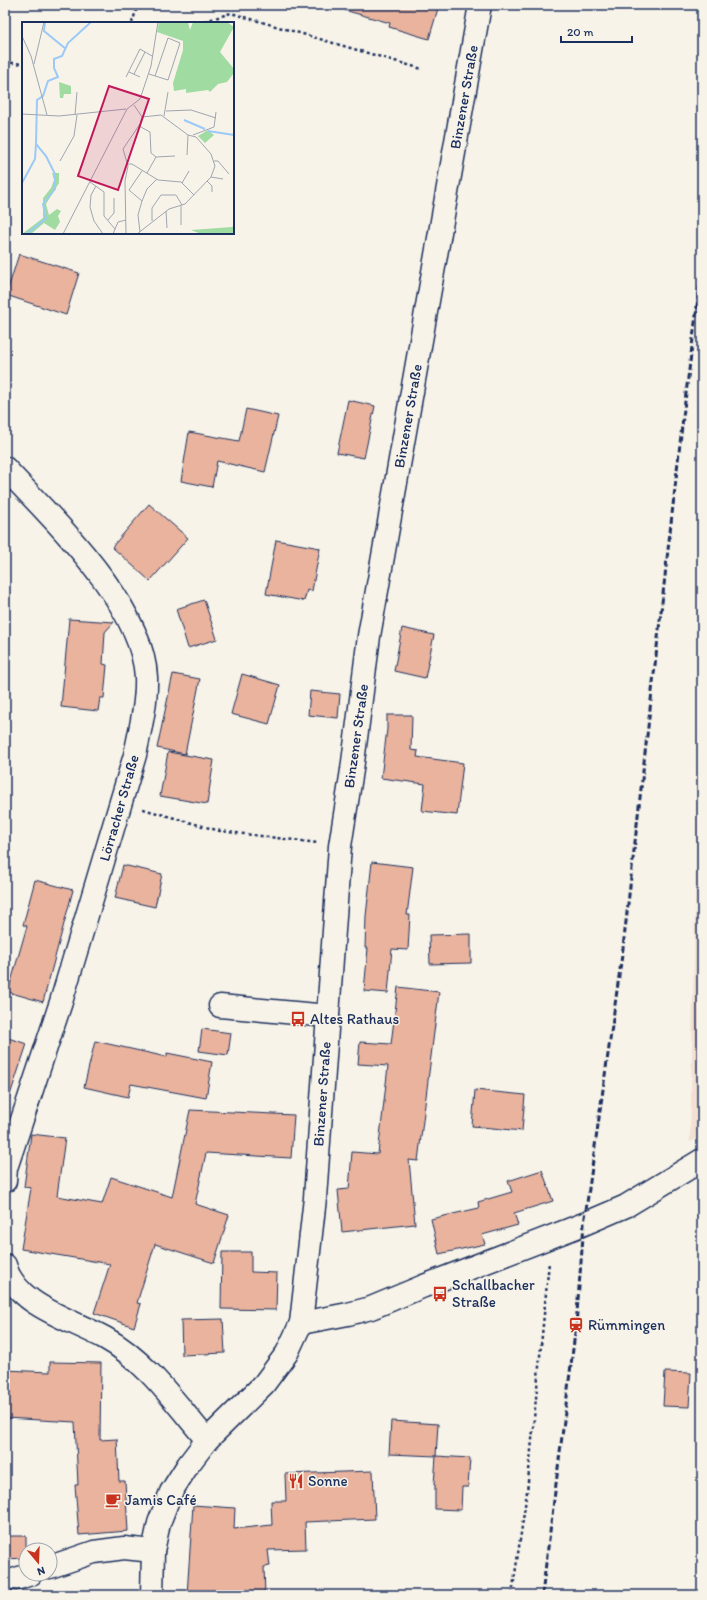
<svg xmlns="http://www.w3.org/2000/svg" width="707" height="1600" font-family="Itim,sans-serif">
  <rect width="100%" height="100%" fill="#f7f3e8"/>
  <filter id="ink" filterUnits="userSpaceOnUse"><feTurbulence type="fractalNoise" baseFrequency=".025" numOctaves="2"/><feDisplacementMap in="SourceGraphic" scale="8" xChannelSelector="R" yChannelSelector="G"/><feConvolveMatrix kernelMatrix="1 2 1 2 8 2 1 2 1" color-interpolation-filters="sRGB"/></filter>
  <g filter="url(#ink)">
    <path fill="#f3e0d2" d="M702 578V1136L690 1142Z"/>
    <path fill="#e9b39d" stroke="#1b2f5e" d="M345 5H439L429 39 389 27 390 23 344 10Z
      M19 254 79 273 66 315 6 295Z
      M348 400 375 406 364 458 337 453Z
      M246 409 278 416 265 472 217 461 212 487 181 481 189 432 239 441Z
      M149 504 188 538 150 581 112 547Z
      M276 540 320 548 312 591 307 590 304 601 266 594Z
      M204 600 217 639 188 648 176 609Z
      M69 619 114 622 105 632 103 664 107 665 104 698H100L98 711 61 707Z
      M402 628 434 635 425 678 394 671Z
      M173 674 200 679 185 754 157 748Z
      M242 674 280 685 269 724 231 714Z
      M310 691 340 694 338 718 308 715Z
      M387 715H412L411 750 418 751 417 757 463 763 457 815 422 811 425 784 381 778 387 729Z
      M168 752 214 760 207 804 160 796Z
      M372 862 413 867 407 915H410L408 950 392 949 388 993 364 991 368 948H365L366 916Z
      M123 865 162 874 155 907 115 898Z
      M35 880 73 890 43 1002 8 992 27 926 23 925Z
      M471 934V963L430 964 429 935Z
      M398 987 439 992 418 1161 409 1160 415 1224 342 1232 338 1190 349 1189 352 1152 378 1154 388 1066 358 1064 360 1042 391 1044Z
      M202 1029 231 1033 228 1055 199 1051Z
      M5 1037 27 1044 9 1098H5Z
      M95 1041 167 1057V1053L212 1062 206 1098 131 1084 128 1097 84 1087Z
      M475 1090 525 1095 522 1131 472 1126Z
      M190 1110 294 1115 291 1158 206 1153 195 1204 229 1215 214 1263 155 1244 137 1303 141 1304 134 1327 94 1313 110 1264 21 1249 31 1188 24 1187 31 1134 65 1138 57 1196 102 1204 111 1177 172 1197Z
      M542 1170 553 1201 514 1213 518 1225 482 1235 485 1244 439 1254 431 1219 479 1208 478 1202 512 1192 508 1181Z
      M222 1252H251V1272L277 1273 276 1310 221 1309Z
      M223 1319 225 1353 182 1355 181 1320Z
      M50 1362 101 1363 100 1440 117 1439 119 1481H125L128 1531 79 1535 75 1485H78L75 1422 5 1418V1370L50 1372Z
      M665 1372 691 1373 689 1407 663 1406Z
      M391 1421 438 1424 436 1456 389 1454Z
      M436 1456 470 1458 468 1487H462L461 1510 435 1509V1485H434Z
      M373 1471 375 1519 305 1522 306 1549 268 1550 270 1566 264 1567 265 1595H187L193 1505 235 1508 234 1529 272 1525 271 1501H286L285 1474Z
      M5 1536H26V1558L5 1559Z"/>
    <g fill="none" stroke-linecap="round" stroke-linejoin="round">
      <defs>
        <path id="minor" d="M5 468C53 520 142 603 146 677 147 703 140 730 135 755L61 1002 6 1168 5 1181
          M220 1006 328 1016
          M5 1265C16 1306 71 1319 105 1338 147 1361 176 1404 207 1440
          M301 1323 348 1314 371 1308 424 1286 584 1224 626 1206 702 1160
          M50 1567 94 1552 124 1548 153 1551
          M16 1579 31 1574"/>
        <path id="major" d="M152 1595 153 1551 159 1523 171 1492 188 1465 207 1440 264 1384 287 1353 301 1323 315 1198 340 846 352 770 369 636 480 5"/>
      </defs>
      <use href="#minor" stroke="#1b2f5e" stroke-width="25"/>
      <use href="#major" stroke="#1b2f5e" stroke-width="25"/>
      <path stroke="#1b2f5e" stroke-width="2.5" stroke-dasharray="3 3" stroke-linecap="butt" d="M132 23 138 5
        M199 23 231 13 422 69
        M5 62 23 64
        M143 809 220 831 318 843
        M512 1595 527 1492 549 1262"/>
      <use href="#minor" stroke="#f7f3e8" stroke-width="22"/>
      <use href="#major" stroke="#f7f3e8" stroke-width="22"/>
      <path stroke="#1b2f5e" stroke-width="3" stroke-dasharray="6 3" stroke-linecap="butt" d="M542 1595 576 1325 584 1224 623 948 683 417 702 268"/>
    </g>
  </g>
  <defs>
    <symbol id="bus-bare" viewBox="-9 -9 18 18"><path d="M-5-6H5V4H4V6H2V4H-2V6H-4V4H-5ZM-3.5-4V0h7V-4ZM-3.5 1.2v1.5H-2V1.2ZM2 1.2v1.5H3.5V1.2Z" fill="#c8321e" stroke="#f7f3e8" stroke-width="2.5" paint-order="stroke"/></symbol>
    <symbol id="station-bare" viewBox="-9 -9 18 18"><path d="M-3-6H3Q5-6 5-4V2Q5 4 3 4L4.5 6H3L1.5 4h-3L-3 6H-4.5L-3 4Q-5 4-5 2V-4Q-5-6-3-6ZM-3.5-4v3h7v-3ZM-3.5 1v1.5H-2V1ZM2 1v1.5H3.5V1Z" fill="#c8321e" stroke="#f7f3e8" stroke-width="2.5" paint-order="stroke"/></symbol>
    <symbol id="restaurant-bare" viewBox="-9 -9 18 18"><path d="M-5-6h1v4h1v-4h1v4h1v-4h1v5L-1.5 .5V6h-2V.5L-5-1ZM5-6V6H3V1.5H1.5Q1.5-4 5-6Z" fill="#c8321e" stroke="#f7f3e8" stroke-width="2.5" paint-order="stroke"/></symbol>
    <symbol id="cafe-bare" viewBox="-9 -9 18 18"><path d="M-5.5-4.5H6V0H3Q3 3.5 0 3.5H-2.5Q-5.5 3.5-5.5 0ZM3-3.2v2h1.7v-2ZM-6 4.5H4V6H-6Z" fill="#c8321e" stroke="#f7f3e8" stroke-width="2.5" paint-order="stroke"/></symbol>
  </defs>
  <g fill-rule="evenodd">
    <use href="#bus-bare" x="287" y="1008" width="22" height="22"/>
    <use href="#bus-bare" x="429" y="1283" width="22" height="22"/>
    <use href="#station-bare" x="565" y="1314" width="22" height="22"/>
    <use href="#restaurant-bare" x="285" y="1470" width="22" height="22"/>
    <use href="#cafe-bare" x="102" y="1489" width="22" height="22"/>
  </g>
  <g text-anchor="middle" stroke-width="3" stroke-linejoin="round" paint-order="stroke">
    <g font-size="15" fill="#1b2f5e" stroke="#f7f3e8">
      <text transform="translate(464 97) rotate(-80)" y="5">Binzener Straße</text>
      <text transform="translate(408 416) rotate(-80)" y="5">Binzener Straße</text>
      <text transform="translate(356 736) rotate(-82)" y="5">Binzener Straße</text>
      <text transform="translate(119 808) rotate(-74)" y="5">Lörracher Straße</text>
      <text transform="translate(322 1094) rotate(-86)" y="5">Binzener Straße</text>
    </g>
    <g font-size="15" fill="#1b2f5e" stroke="#f7f3e8" text-anchor="start">
      <text x="310" y="1024">Altes Rathaus</text>
      <text x="452" y="1290">Schallbacher<tspan x="452" dy="17">Straße</tspan></text>
      <text x="588" y="1330">Rümmingen</text>
      <text x="308" y="1486">Sonne</text>
      <text x="125" y="1505">Jamis Café</text>
    </g>
  </g>
  <g transform="translate(22 22)">
    <rect width="212" height="212" fill="#f7f3e8"/>
    <path d="M137 0H166L168 8 171 0H205L212 5 198 30 212 47V51L205 60 196 62 188 70 186 68 164 71V67L152 69 151 61 161 28V19L135 10ZM37 60 49 64V72H42L41 76H38ZM186 108 192 113 183 121 176 114ZM30 151H37V161L24 182 27 193 35 187 39 189 36 194 38 200 33 208 22 201 9 212H0L21 196V176L29 166 32 158ZM212 203V212H179L169 208 210 205Z" fill="#a0dca2"/>
    <path fill="none" stroke="#9cc9f7" stroke-width="2" d="M23 0 22 9 44 27M162 98 183 107M186 109 212 113M0 161 13 137 14 122M5 212 24 196 21 182 33 167V152L24 134 14 122 15 78 21 74 26 59 36 55 32 46V37L40 34 46 21 69 0"/>
    <path fill="none" stroke="#9fa5b1" stroke-width="1" d="M0 14 9 34 25 93M12 42 22 0M107 50 118 55M112 52 123 30M127 52 146 58 158 21 146 16 133 54M104 55 118 27 130 34M112 83 120 95M144 89 169 88 194 96M0 92 37 94 104 87M53 93 55 70M142 94 146 70M117 104 128 110 129 131 134 135M171 113 192 105 194 90M165 133 166 113M38 139 52 114 55 93M192 139H196L207 152M105 142H110L136 158 159 160 172 173M125 151 134 135 153 134M189 155 201 157M185 159 190 164V170M68 160 82 170V194L93 207M160 161 167 149M74 164 69 173 68 185 72 199 81 212M107 168 120 149M107 168 120 179M159 184V203M144 189 145 206M86 198 92 191V176M130 199V186L139 173H154L160 183M118 210 116 193 120 179 125 167 135 157M41 212 105 87 118 77 129 44 136 0M91 212 96 200 104 198M104 212 103 159 106 144 101 127 118 102 120 95M115 212 147 187 163 182 189 155 193 144 189 132 174 115 166 113 139 93 120 95"/>
    <path fill="#c2185b" fill-opacity="0.15" stroke="#c2185b" stroke-width="2" d="M87 64 127 77 96 168 56 154Z"/>
    <rect width="212" height="212" fill="none" stroke="#1b2f5e" stroke-width="2"/>
  </g>
  <rect width="707" height="1600" fill="none" stroke="#f7f3e8" stroke-width="20"/>
  <rect x="10" y="10" width="687" height="1580" fill="none" stroke="#1b2f5e" stroke-width="1.5" filter="url(#ink)"/>
  <g transform="translate(38 1562) rotate(161)"><circle r="19" fill="#f7f3e8" stroke="#9fa5b1"/>
  <path d="M0-3L7 15L0 10L-7 15Z" fill="#c8321e"/>
  <text y="-6" font-size="11" font-weight="bold" text-anchor="middle" fill="#1b2f5e">N</text>
  </g>
  <path d="M561 36v6h71v-6" fill="none" stroke="#1b2f5e" stroke-width="2"/>
  <text x="567" y="36" font-size="12" fill="#1b2f5e" stroke="#f7f3e8" stroke-width="3" paint-order="stroke">20 m</text>
</svg>
